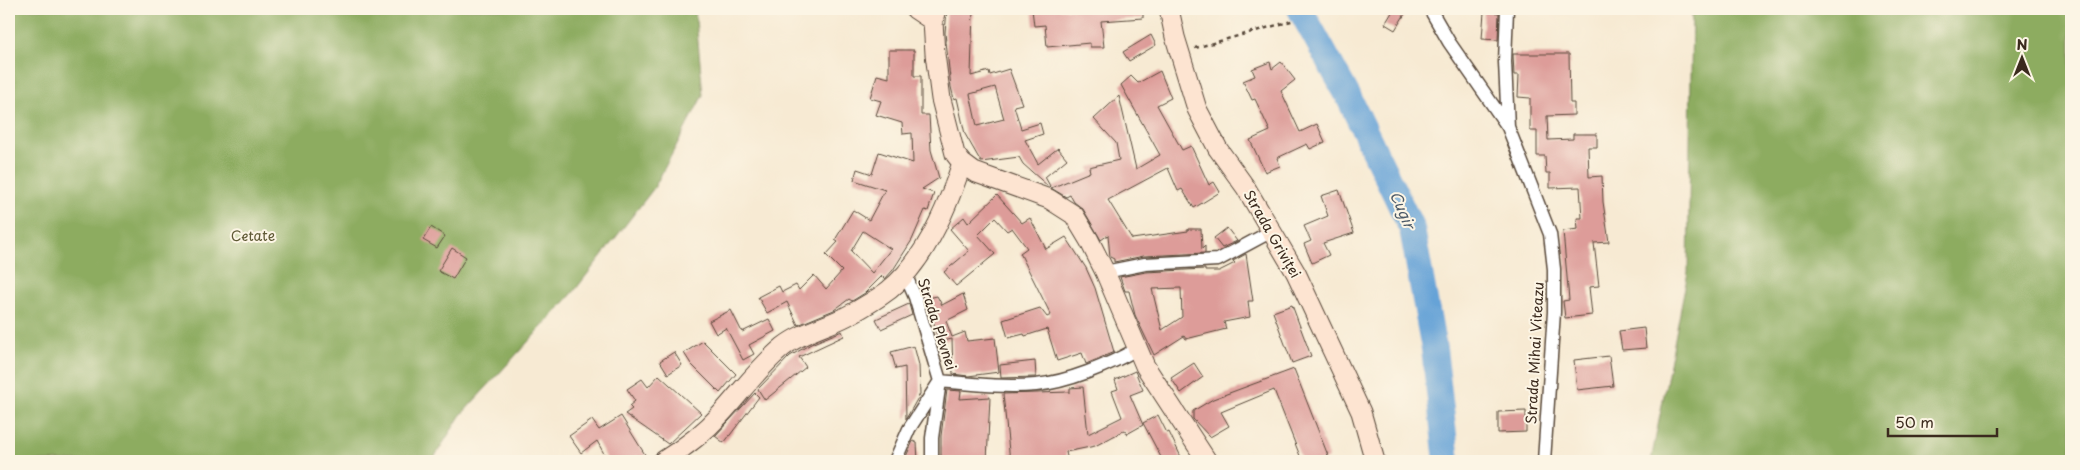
<svg xmlns="http://www.w3.org/2000/svg" width="2080" height="470" font-family="'Playpen Sans',sans-serif">
  <rect width="100%" height="100%" fill="#fcf5e5"/>
  <filter id="ink" filterUnits="userSpaceOnUse"><feTurbulence type="fractalNoise" baseFrequency=".02" numOctaves="2"/><feDisplacementMap in="SourceGraphic" scale="10" xChannelSelector="R" yChannelSelector="G"/><feConvolveMatrix kernelMatrix="1 2 1 2 8 2 1 2 1" color-interpolation-filters="sRGB"/></filter>
  <filter id="wash" filterUnits="userSpaceOnUse"><feTurbulence type="fractalNoise" baseFrequency=".0096" numOctaves="4" result="noise"/><feDisplacementMap in="SourceGraphic" scale="20" xChannelSelector="R" yChannelSelector="G"/><feGaussianBlur stdDeviation="1.12" result="paint"/><feColorMatrix in="noise" values="0 0 0 0 0 0 0 0 0 0 0 0 0 0 0 0 0 1.4 0 .05"/><feComposite in="paint" operator="in"/></filter>
  <g filter="url(#wash)">
    <rect width="100%" height="100%" fill="#f7ead3"/>
    <path fill="#8dac60" stroke="#646b3f" d="M9 9H695L703 95 654 188 572 294 460 416 432 461H9Z
      M1692 9H2071V461H1651L1688 272Z"/>
    <g fill="none" stroke-linecap="round" stroke-linejoin="round">
      <path stroke="#66a3d7" stroke-width="26" d="M1300 9 1348 96 1412 229 1434 349 1447 461"/>
    </g>
    <g id="blocks">
      <path fill="#dd9c99" fill-rule="evenodd" d="M947 9H973L971 76 989 71 990 75 1009 69 1022 104 1014 106 1021 129 1040 123 1043 134 1025 140 1038 164 1058 148 1067 159 1045 177 1050 186 1049 187 1023 164 1019 157 981 162 965 134 957 98 954 99 951 87 945 33ZM995 87 1004 119 977 126 970 94Z
        M1032 9H1143V18L1101 21 1104 47H1090V43L1047 47 1045 25 1034 26Z
        M1394 9H1408L1395 30 1385 24Z
        M1484 12 1499 13 1498 40 1482 39Z
        M1151 35 1156 45 1129 61 1123 52Z
        M889 50H914V76H921V115H929L931 150 939 178 922 189 934 193 928 211 925 210 912 240 893 270 885 279 882 276 865 293 852 301 849 299 834 310 798 325 787 302 767 313 758 297 779 286 782 292 796 285 799 290 814 275 826 289 842 271 826 255 838 242 835 240 853 210 869 220 885 190 854 180 857 169 872 174 879 152 913 163 912 133 903 134 902 123 876 115 881 101 870 98 877 75 889 78ZM863 231 891 249 872 273 851 251Z
        M1513 54H1569L1570 103H1574V115L1547 116 1548 140 1573 139V134H1597V147H1588L1589 177 1602 176 1603 202 1609 242 1594 243 1599 286 1589 287 1592 315 1565 318 1563 301 1569 300 1563 231 1578 229 1577 218H1582L1580 187 1550 188V173H1546L1545 156H1537V131H1530V98L1518 97 1519 75H1514Z
        M1270 62 1272 69 1281 62 1295 80 1281 91 1300 132 1317 124 1325 142 1310 149 1307 144 1277 158 1280 166 1265 172 1250 140 1270 131 1255 99 1252 100 1243 81 1255 76 1252 69Z
        M1160 71 1171 98 1157 105 1182 150 1191 146 1209 185 1214 182 1220 192 1194 208 1182 189 1178 191 1168 168 1108 200 1132 239 1188 231V229H1201L1202 249 1205 246V253L1144 256 1114 262V259L1110 257 1108 235 1101 240 1083 209 1074 202 1070 195 1066 197 1051 188 1090 172 1089 167 1119 160 1116 143 1094 119 1119 96 1136 169 1160 155 1121 85 1131 76 1138 83Z
        M1339 190 1354 233 1323 243 1329 255 1312 263 1304 244 1311 241 1304 226 1328 216 1321 196Z
        M997 195 1022 223 1030 218 1046 249 1066 237 1086 268 1095 288 1114 352 1086 364 1082 353 1057 361 1047 329 1025 336 1024 334 1008 338 1003 320 1040 308 1047 317 1051 315 1020 253 1027 248 1012 228 1007 231 995 218 978 235 995 254 956 286 944 272 969 251 950 229 964 217 968 223Z
        M431 227 445 236 437 248 423 240Z
        M1227 228 1237 241 1222 248 1214 238Z
        M452 248 466 257 453 279 438 271Z
        M1246 254 1253 301H1248L1250 317 1224 322 1226 329 1186 339 1184 336 1154 355 1135 315 1129 291H1125L1120 277 1146 272 1205 269V271H1219L1235 263 1233 261ZM1181 288 1182 317 1162 330 1152 289Z
        M963 294 968 310 946 321 952 337 965 332 967 341 995 338 999 372 968 376 953 374 952 339 938 342 932 314 929 315 924 299 937 296 942 305Z
        M909 304 912 315 881 329 876 319Z
        M1292 305 1311 356 1292 363 1273 312Z
        M731 310 742 332 769 319 775 331 749 345 754 354 743 360 726 328 716 334 709 321Z
        M1644 328 1646 348 1622 350 1619 331Z
        M842 331 844 336 799 357 806 367 765 400 761 394 758 389 790 356 811 344Z
        M703 341 736 374 720 393 691 364 684 353Z
        M914 346 919 365 920 394 906 419 905 367 896 369 891 352Z
        M674 352 682 365 668 374 660 361Z
        M1609 356 1613 386 1577 390 1574 360Z
        M1035 361 1036 377 1001 378 1000 365Z
        M1194 363 1203 377 1181 393 1171 378Z
        M1294 369 1329 458 1320 461H1302L1274 390 1221 412 1229 426 1210 437 1193 419V411L1213 399Z
        M1135 371 1143 390 1130 395 1143 425 1127 434 1125 430 1095 446 1066 452 1068 461H1010L1003 394 1070 392V388L1083 387 1088 434 1122 417 1112 391 1118 389 1115 380Z
        M659 375 701 413 668 444 625 414 632 409 629 406 635 401 627 389 642 379 648 387Z
        M947 390 961 391 960 399 990 397 987 461 941 458V436Z
        M755 393 759 397 724 443 715 436Z
        M1526 411V432L1498 433V412Z
        M1158 415 1167 433 1169 432 1183 461H1163L1143 423Z
        M621 416 649 461H608L597 441 581 453 569 436 592 420 599 430Z
        M913 441 917 443 918 461H904Z"/>
    </g>
  </g>
  <g filter="url(#ink)">
    <use href="#blocks" fill-opacity="0" stroke="#574739" stroke-width="1"/>
    <g fill="none" stroke-linecap="round" stroke-linejoin="round">
      <defs>
        <path id="street" d="M1430 9 1449 42 1508 127 1550 234 1554 269V312L1544 461
          M1507 9 1505 62 1508 127
          M1105 272 1145 264 1218 260 1272 231
          M895 461 909 429 940 381 915 297 905 274
          M932 461V438L940 381C972 384 1005 388 1036 385 1068 382 1109 365 1137 349"/>
        <path id="secondary" d="M915 9 933 21
          M936 9 933 21 935 54 941 99 955 154 962 163 974 172 1049 199 1074 215 1089 240 1105 272 1145 366 1207 461
          M1169 9 1175 37 1197 109 1218 149 1246 188 1296 273 1361 412 1375 461
          M663 461C684 448 705 432 721 414 742 391 759 367 783 347 802 332 826 327 847 316 862 308 876 300 889 290 925 261 948 206 962 163"/>
      </defs>
      <use href="#street" stroke="#574739" stroke-width="15"/>
      <use href="#secondary" stroke="#574739" stroke-width="21"/>
      <path stroke="#574739" stroke-width="2.5" stroke-dasharray="4 4" stroke-linecap="butt" d="M1195 48 1295 20"/>
      <use href="#street" stroke="#fff" stroke-width="12"/>
      <use href="#secondary" stroke="#fde4d1" stroke-width="19"/>
    </g>
  </g>
  <g text-anchor="middle" stroke-width="4" stroke-linejoin="round" paint-order="stroke">
    <g font-size="14" fill="#3b2a1e" stroke="#fcf5e5">
      <text transform="translate(1272 234) rotate(60)" y="5">Strada Griviței</text>
      <text transform="translate(937 324) rotate(72)" y="5">Strada Plevnei</text>
      <text transform="translate(1535 353) rotate(-87)" y="5">Strada Mihai Viteazu</text>
    </g>
    <g font-size="14" fill="#5f5935" stroke="#fcf5e5">
      <text x="253" y="241">Cetate</text>
    </g>
    <g font-size="15" font-style="italic" fill="#4c5a68" stroke="#fcf5e5">
      <text transform="translate(1402 210) rotate(66)" y="5">Cugir</text>
    </g>
  </g>
  <rect width="2080" height="470" fill="none" stroke="#fcf5e5" stroke-width="30"/>
  <g transform="translate(2022 58)" stroke="#fcf5e5" stroke-width="4" paint-order="stroke">
  <path d="M0-4L9 19L0 12L-9 19Z" fill="#3b2a1e"/>
  <text y="-8" font-size="14" font-weight="bold" text-anchor="middle" fill="#3b2a1e">N</text>
  </g>
  <path d="M1888 428v8h109v-8" fill="none" stroke="#3b2a1e" stroke-width="2.5"/>
  <text x="1895" y="428" font-size="15" fill="#3b2a1e" stroke="#fcf5e5" stroke-width="4" paint-order="stroke">50 m</text>
</svg>
